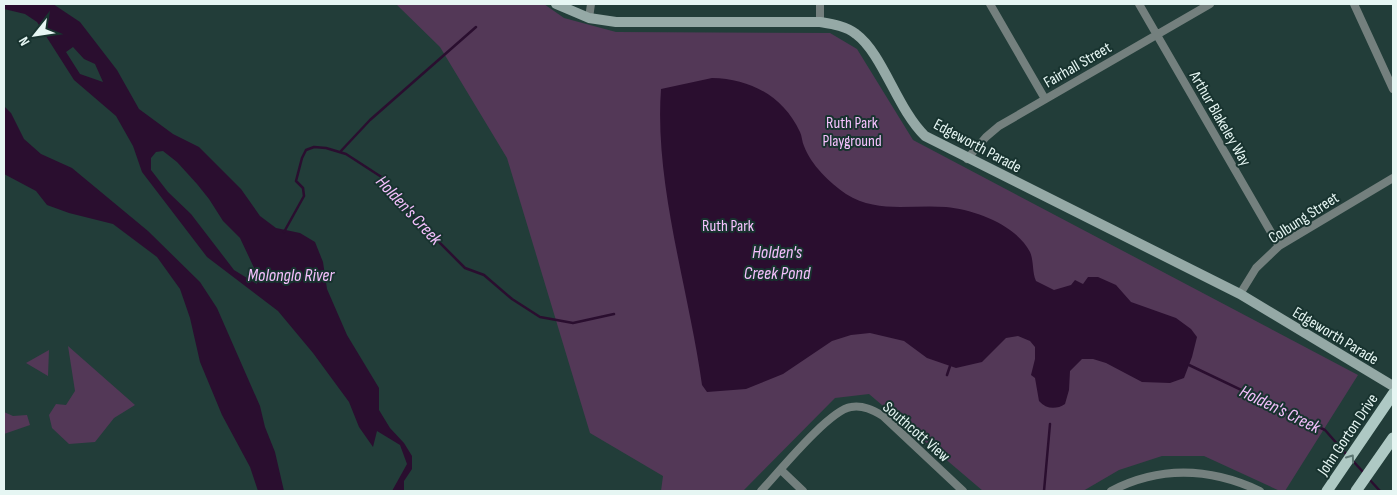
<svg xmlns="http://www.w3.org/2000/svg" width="1397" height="495" font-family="'Sofia Sans Condensed',sans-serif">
  <rect width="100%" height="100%" fill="#223d39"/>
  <path fill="#533857" d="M396 4H544L564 18 616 32 830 33 857 49 913 140 1358 375 1285 491H1280L1204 456H1162L1119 470 1083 491H983L869 394 835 398 743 491H661L663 476 590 433 507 158 440 47Z
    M68 346 135 405 114 418 95 442 69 444 52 428 49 415 56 404 66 405 75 391Z
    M49 350 48 376 26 363Z
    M4 412 13 416 27 415 30 425 4 434Z"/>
  <path fill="#2a0e2f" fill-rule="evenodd" d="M4 4H53L80 22 117 70 139 109 173 134 199 147 241 189 260 216 276 228 300 233 315 242 323 262 327 289 347 335 379 388V410L390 428 404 443 412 456V469L404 481V491H392L407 464 400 445 377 431 373 447 359 427 349 402 313 353 278 311 207 257 142 172 133 146 116 116 74 80 37 22 25 14 4 9ZM73 47 84 59 95 64 103 82 80 74 66 52ZM163 151 177 162 197 184 209 199 223 221 240 238 256 272 257 284 234 270 191 214 168 192 151 170V158L156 152Z
    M712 78C751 79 783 96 800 132 802 136 802 142 804 146 811 165 830 183 846 194 878 214 911 204 946 207 975 210 1015 224 1030 252 1034 261 1032 272 1036 281L1054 290 1071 285 1075 280 1083 284 1088 277H1098L1116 285 1131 302 1176 318 1191 329 1197 337 1192 357 1184 378 1170 383 1142 382 1106 363 1093 359H1082L1070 371 1069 390 1065 404C1056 410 1046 409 1039 401L1035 378 1031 375 1035 359V347L1030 341 1018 336 1006 338 982 362 956 368 927 358 904 341 870 333 851 335 832 341 783 374 746 389 707 392 702 385C689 290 654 184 661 89Z
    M4 106 11 113 24 139 41 154 72 168 148 231 200 282 217 308 260 406 265 427 275 452 284 491H258L250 467 222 415 200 362 190 318 180 289 157 257 113 224 69 213 47 205 36 191 4 174Z"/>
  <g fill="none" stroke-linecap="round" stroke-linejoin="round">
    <path stroke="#2a0e2f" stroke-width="2.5" d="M340 152 370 120 476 27
      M284 232 304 196 303 188 296 181 302 158 306 150 314 147 326 148 346 154 383 178 404 207 465 268 484 275 512 299 540 317 573 323 614 314
      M1189 365 1325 430 1347 455
      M947 375 950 366
      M1353 461 1364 473
      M1369 479 1380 491
      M1044 491 1050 424"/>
    <path stroke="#74807e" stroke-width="8" d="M990 4 1045 99
      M1139 4 1279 246
      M1354 4 1393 89
      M589 18 591 4
      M820 22V4
      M967 159 986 137 999 126 1210 4
      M1240 294 1256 268 1279 246 1393 178
      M781 470 803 491
      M761 491C778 473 829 410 851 407 863 405 873 410 883 416L963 491
      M1111 491C1161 465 1211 468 1260 491"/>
    <path stroke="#95a9a6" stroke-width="10" d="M556 4 589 18 616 22H820C832 24 846 26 856 34 883 54 897 109 925 136L1240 294 1393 386"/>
    <path stroke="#aec9c4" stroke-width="11" d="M1327 491 1393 394
      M1356 491 1393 438"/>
  </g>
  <defs><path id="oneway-chevron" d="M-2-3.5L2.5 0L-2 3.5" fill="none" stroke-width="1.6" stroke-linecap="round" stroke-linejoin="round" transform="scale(1.25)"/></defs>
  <use stroke="#5c7672" href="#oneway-chevron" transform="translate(1351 458) rotate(-55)"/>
  <g text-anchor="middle" stroke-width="4" stroke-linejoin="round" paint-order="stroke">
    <g font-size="16" fill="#e6f6f3" stroke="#18332f">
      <text transform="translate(1077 64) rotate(-30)" y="6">Fairhall Street</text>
      <text transform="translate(1221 118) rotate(60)" y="6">Arthur Blakeley Way</text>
      <text transform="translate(978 145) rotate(28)" y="6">Edgeworth Parade</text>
      <text transform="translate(1303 217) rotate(-33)" y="6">Colbung Street</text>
      <text transform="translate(1336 335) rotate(31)" y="6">Edgeworth Parade</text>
      <text transform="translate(917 431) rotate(41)" y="6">Southcott View</text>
      <text transform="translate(1347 434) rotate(-56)" y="6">John Gorton Drive</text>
    </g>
    <g font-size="16" fill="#f6c2ff" stroke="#18332f">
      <text x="852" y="128">Ruth Park<tspan x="852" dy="18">Playground</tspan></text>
      <text x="728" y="231">Ruth Park</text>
    </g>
    <g font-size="18" font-style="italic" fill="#f4c0fd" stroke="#18332f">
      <text transform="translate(409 210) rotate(47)" y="6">Holden's Creek</text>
      <text x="777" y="258">Holden's<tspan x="777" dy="21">Creek Pond</tspan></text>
      <text x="291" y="281">Molonglo River</text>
      <text transform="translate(1280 409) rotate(26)" y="6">Holden's Creek</text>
    </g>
  </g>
  <rect width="1397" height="495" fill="none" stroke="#e6f6f3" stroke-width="10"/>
  <g transform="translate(35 35) rotate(240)" stroke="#18332f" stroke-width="4" paint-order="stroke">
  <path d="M0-4L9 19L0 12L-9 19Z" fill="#e6f6f3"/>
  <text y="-8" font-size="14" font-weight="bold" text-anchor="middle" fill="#e6f6f3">N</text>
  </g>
</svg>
